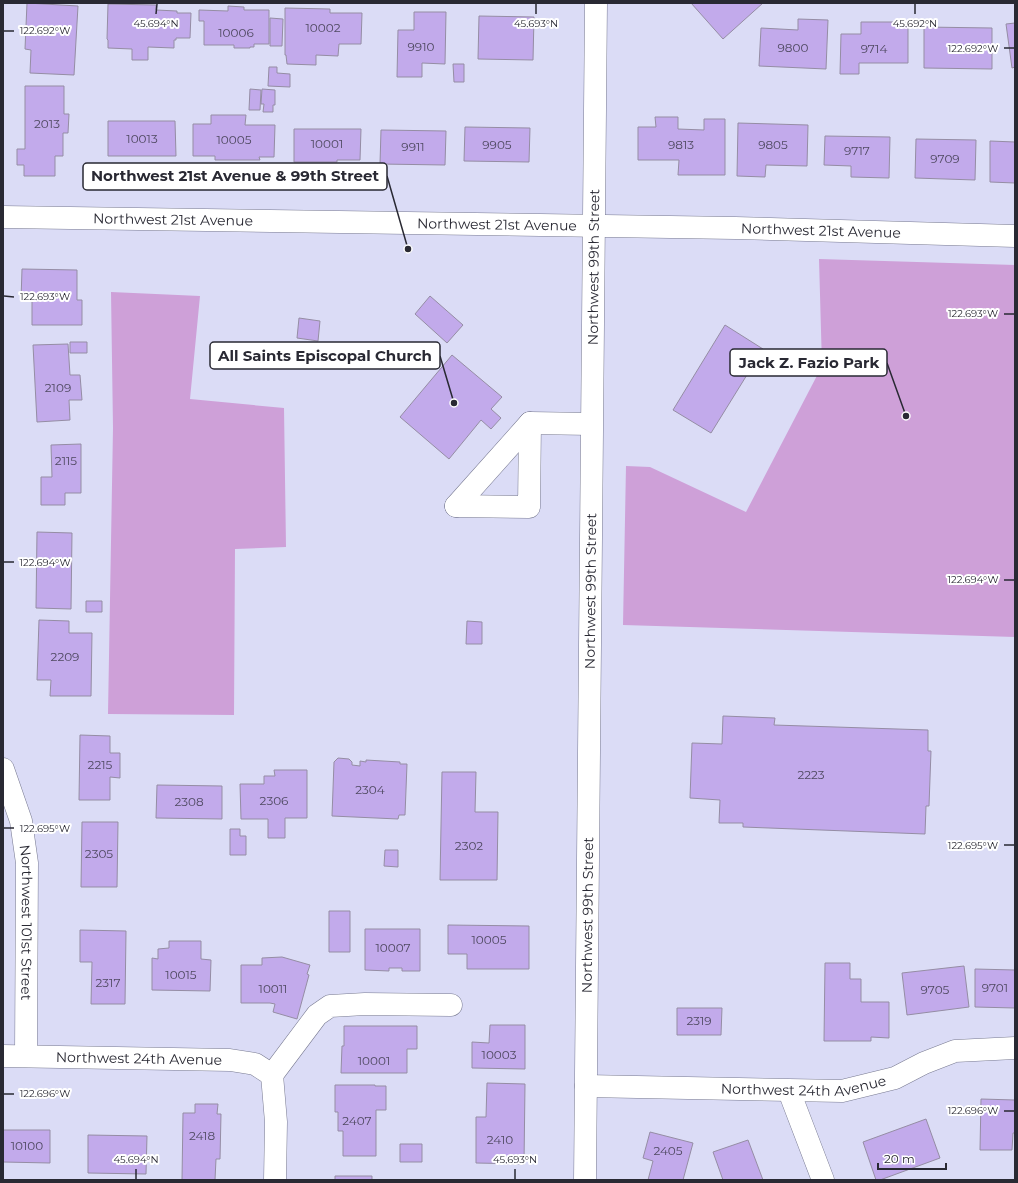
<svg xmlns="http://www.w3.org/2000/svg" width="1018" height="1183" font-family="Montserrat,sans-serif">
  <rect width="100%" height="100%" fill="#dbdcf6"/>
  <path fill="#cea0d8" d="M819 259 1015 265V637L623 625 626 466 650 467 746 512 822 366Z
    M111 292 200 296 190 399 284 408 286 547 235 549 234 715 108 714 113 428Z"/>
  <path fill="#c2aaeb" stroke="#958da4" d="M27 3 78 6 74 75 30 73 31 50 25 49Z
    M691 3H763L723 39Z
    M108 4 156 5V10L177 11V13H191L190 38H176V40H174V48L148 47V60H132V49L108 48V40L107 39Z
    M228 6 244 7V10H269V44H254V47H250V48H234V45H204V21H199V10L228 11Z
    M285 8 330 9V13H362L361 44H339L338 56 316 55V65L287 64 286 55H285Z
    M414 12H446L445 64 422 63V77H397L398 30H414Z
    M479 16 534 17 533 60 478 59Z
    M270 18 283 19 282 46H270Z
    M798 19 828 20 826 69 759 66 761 28 798 30Z
    M861 22H908V63H859V74H840L841 34H861Z
    M1015 23V67L1012 68 1006 24Z
    M924 27 992 28V69L924 68Z
    M453 64H464V82H454Z
    M269 67H277V73L290 74V87L268 86Z
    M25 86H64V114H69L68 133H63V156H55V176H24V165H17V149H25Z
    M250 89 261 90 260 110H249Z
    M262 89 275 90V105H273V112H263L264 104H261Z
    M211 115H246L245 125H275L274 157H259L260 160H215V156H193V124H211Z
    M655 117H678V129L704 130V119H725V175H678L679 160H638V127H656Z
    M108 121H175L176 156H108Z
    M738 123 808 125 807 166 766 165 765 177 737 176Z
    M465 127 530 128 529 162 464 161Z
    M294 129H361L360 160H337V162H294Z
    M381 130 446 131 445 165 380 164Z
    M825 136 890 137 889 178 851 177V166L824 165Z
    M916 139 976 140 975 180 915 178Z
    M990 141 1015 142V183L990 182Z
    M22 269 77 270V300H82V325H32V300H21Z
    M430 296 463 325 447 343 415 314Z
    M299 318 320 321 318 341 297 338Z
    M725 325 763 349 711 433 673 410Z
    M70 342H87V353H70Z
    M68 344 70 375H80L82 400H69L70 420 37 422 33 345Z
    M452 355 502 397 491 409 501 418 491 429 481 420 449 459 400 417Z
    M81 444V493H65V505H41V477H52L51 445Z
    M37 532 72 533 71 609 36 608Z
    M86 601H102V612H86Z
    M39 620 69 621V633H92L91 696H50L51 680H37Z
    M467 621 482 622V644H466Z
    M723 716 775 718 774 725 928 730V751H931L929 806H926L925 834 743 827V823H719L720 800 690 798 692 743 722 744Z
    M80 735 110 736V753H120V778L110 777V800H79Z
    M338 758 349 759 352 762V765L360 766V761L366 762V760L400 762V764H407L405 815H399L398 819 332 816 334 762Z
    M274 770H307V818H285V838H268V819H241L240 784H264V776H275Z
    M442 772H476L475 812H498L497 880H440Z
    M157 785 222 786V819L156 818Z
    M82 822H118L117 887H81Z
    M230 829H240V836H246V855H230Z
    M385 850H398V867L384 866Z
    M329 911H350V952H329Z
    M448 925 529 926V969H467V954H448Z
    M365 929H420V971H402V968H389V971L365 970Z
    M80 930 126 931 125 1004H91L92 962H80Z
    M169 941H201V959L211 960 210 991 152 990V958L158 959V949L169 948Z
    M282 957 310 965 307 974 309 975 297 1019 273 1012 275 1004 270 1003H241V965H262V958Z
    M825 963H850V979H861V1002H889V1038L871 1037V1041H824Z
    M964 966 969 1007 907 1015 902 973Z
    M975 969 1015 970V1008L975 1007Z
    M677 1008H722L721 1035H677Z
    M490 1025H525V1069L472 1068V1042L489 1043Z
    M344 1026H417V1049H407V1073H341L342 1046H344Z
    M487 1083 525 1084 524 1164 476 1163V1117H486Z
    M335 1085H375V1086H386V1110H376V1156H343V1131H338V1112H335Z
    M981 1099 1015 1100V1133H1013L1012 1150H980Z
    M195 1104H218L217 1114H221L220 1159H216L215 1180H182L183 1113H195Z
    M926 1119 940 1158 880 1180H876L863 1142Z
    M3 1130H50V1163L3 1162Z
    M650 1132 693 1143 683 1180H648L653 1161 643 1158Z
    M88 1135 147 1136 146 1174 88 1173Z
    M748 1140 763 1180H723L713 1152Z
    M400 1144H422V1162H400Z
    M335 1176H372V1180H335Z"/>
  <g fill="none" stroke-linecap="round" stroke-linejoin="round">
    <defs>
      <g id="minor">
        <path id="s1" d="M3 217 735 228 1015 236"/>
        <path d="M456 506 529 507 530 423 591 424"/>
        <path d="M456 506 530 423"/>
        <path id="s2" d="M3 769 21 821 27 863 26 1056"/>
        <path id="s3" d="M3 1056 230 1060 255 1064 272 1075"/>
        <path d="M272 1075 317 1015 330 1006 365 1004 451 1005"/>
        <path d="M272 1075 276 1122 275 1180"/>
        <path id="s4" d="M586 1086 842 1091 895 1078 924 1063 955 1051 1015 1048"/>
        <path d="M789 1091 823 1180"/>
      </g>
      <g id="major">
        <path id="s5" d="M585 1180 596 3"/>
      </g>
    </defs>
    <use href="#minor" stroke="#787a91" stroke-width="23"/>
    <use href="#major" stroke="#787a91" stroke-width="23"/>
    <use href="#minor" stroke="#fff" stroke-width="22"/>
    <use href="#major" stroke="#fff" stroke-width="22"/>
  </g>
  <path fill="none" stroke="#292933" stroke-width="1.5" d="M156 14 157 4M536 14V4M915 14V4M4 31H14M1004 48H1014M4 296 14 297M1004 314H1014M4 562H14M1004 580H1014M4 828H14M1004 845H1014M4 1094H14M1004 1111H1014M136 1179V1169M515 1179V1169"/>
  <g text-anchor="middle" stroke-width="4" stroke-linejoin="round" paint-order="stroke">
    <g font-size="12" fill="#4f4961">
      <text x="323" y="32">10002</text>
      <text x="236" y="37">10006</text>
      <text x="421" y="51">9910</text>
      <text x="793" y="52">9800</text>
      <text x="874" y="53">9714</text>
      <text x="47" y="128">2013</text>
      <text x="142" y="143">10013</text>
      <text x="234" y="144">10005</text>
      <text x="327" y="148">10001</text>
      <text x="497" y="149">9905</text>
      <text x="681" y="149">9813</text>
      <text x="773" y="149">9805</text>
      <text x="413" y="151">9911</text>
      <text x="857" y="155">9717</text>
      <text x="945" y="163">9709</text>
      <text x="58" y="392">2109</text>
      <text x="66" y="465">2115</text>
      <text x="65" y="661">2209</text>
      <text x="100" y="769">2215</text>
      <text x="811" y="779">2223</text>
      <text x="370" y="794">2304</text>
      <text x="274" y="805">2306</text>
      <text x="189" y="806">2308</text>
      <text x="469" y="850">2302</text>
      <text x="99" y="858">2305</text>
      <text x="489" y="944">10005</text>
      <text x="393" y="952">10007</text>
      <text x="181" y="979">10015</text>
      <text x="108" y="987">2317</text>
      <text x="995" y="992">9701</text>
      <text x="273" y="993">10011</text>
      <text x="935" y="994">9705</text>
      <text x="699" y="1025">2319</text>
      <text x="499" y="1059">10003</text>
      <text x="374" y="1065">10001</text>
      <text x="357" y="1125">2407</text>
      <text x="202" y="1140">2418</text>
      <text x="500" y="1144">2410</text>
      <text x="27" y="1150">10100</text>
      <text x="668" y="1155">2405</text>
    </g>
    <g font-size="14" fill="#292933" stroke="#fff">
      <text dy="5" stroke="none"><textPath href="#s1" startOffset="170">Northwest 21st Avenue</textPath></text>
      <text dy="5" stroke="none"><textPath href="#s1" startOffset="494">Northwest 21st Avenue</textPath></text>
      <text dy="5" stroke="none"><textPath href="#s1" startOffset="818">Northwest 21st Avenue</textPath></text>
      <text dy="5" stroke="none"><textPath href="#s5" startOffset="913">Northwest 99th Street</textPath></text>
      <text dy="5" stroke="none"><textPath href="#s5" startOffset="589">Northwest 99th Street</textPath></text>
      <text dy="5" stroke="none"><textPath href="#s5" startOffset="265">Northwest 99th Street</textPath></text>
      <text dy="5" stroke="none"><textPath href="#s2" startOffset="157">Northwest 101st Street</textPath></text>
      <text dy="5" stroke="none"><textPath href="#s3" startOffset="136">Northwest 24th Avenue</textPath></text>
      <text dy="5" stroke="none"><textPath href="#s4" startOffset="218">Northwest 24th Avenue</textPath></text>
    </g>
  </g>
  <g font-size="10" text-anchor="middle" fill="#292933" stroke="#fff" stroke-width="4" stroke-linejoin="round" paint-order="stroke">
    <text x="156" y="27">45.694°N</text>
    <text x="536" y="27">45.693°N</text>
    <text x="915" y="27">45.692°N</text>
    <text x="45" y="34">122.692°W</text>
    <text x="973" y="52">122.692°W</text>
    <text x="45" y="300">122.693°W</text>
    <text x="973" y="317">122.693°W</text>
    <text x="45" y="566">122.694°W</text>
    <text x="973" y="583">122.694°W</text>
    <text x="45" y="832">122.695°W</text>
    <text x="973" y="849">122.695°W</text>
    <text x="45" y="1097">122.696°W</text>
    <text x="973" y="1114">122.696°W</text>
    <text x="136" y="1163">45.694°N</text>
    <text x="515" y="1163">45.693°N</text>
  </g>
  <path fill="none" stroke="#292933" stroke-width="1.5" d="M408 249L387 176M454 403L440 356M906 416L887 363"/>
  <g fill="#292933" stroke="#fff" stroke-width="1.5">
    <circle cx="408" cy="249" r="4"/>
    <circle cx="454" cy="403" r="4"/>
    <circle cx="906" cy="416" r="4"/>
  </g>
  <g fill="#fff" stroke="#292933" stroke-width="1.5">
    <rect x="83" y="163" width="304" height="27" rx="4"/>
    <rect x="210" y="342" width="230" height="27" rx="4"/>
    <rect x="730" y="349" width="157" height="27" rx="4"/>
  </g>
  <g font-size="15" text-anchor="middle" font-weight="bold" fill="#292933">
    <text x="235" y="181">Northwest 21st Avenue &amp; 99th Street</text>
    <text x="325" y="361">All Saints Episcopal Church</text>
    <text x="809" y="368">Jack Z. Fazio Park</text>
  </g>
  <rect width="1018" height="1183" fill="none" stroke="#292933" stroke-width="8"/>
  <path d="M878 1163v6h68v-6" fill="none" stroke="#292933" stroke-width="2"/>
  <text x="884" y="1163" font-size="12" fill="#292933" stroke="#ffffff" stroke-width="3" paint-order="stroke">20 m</text>
</svg>
